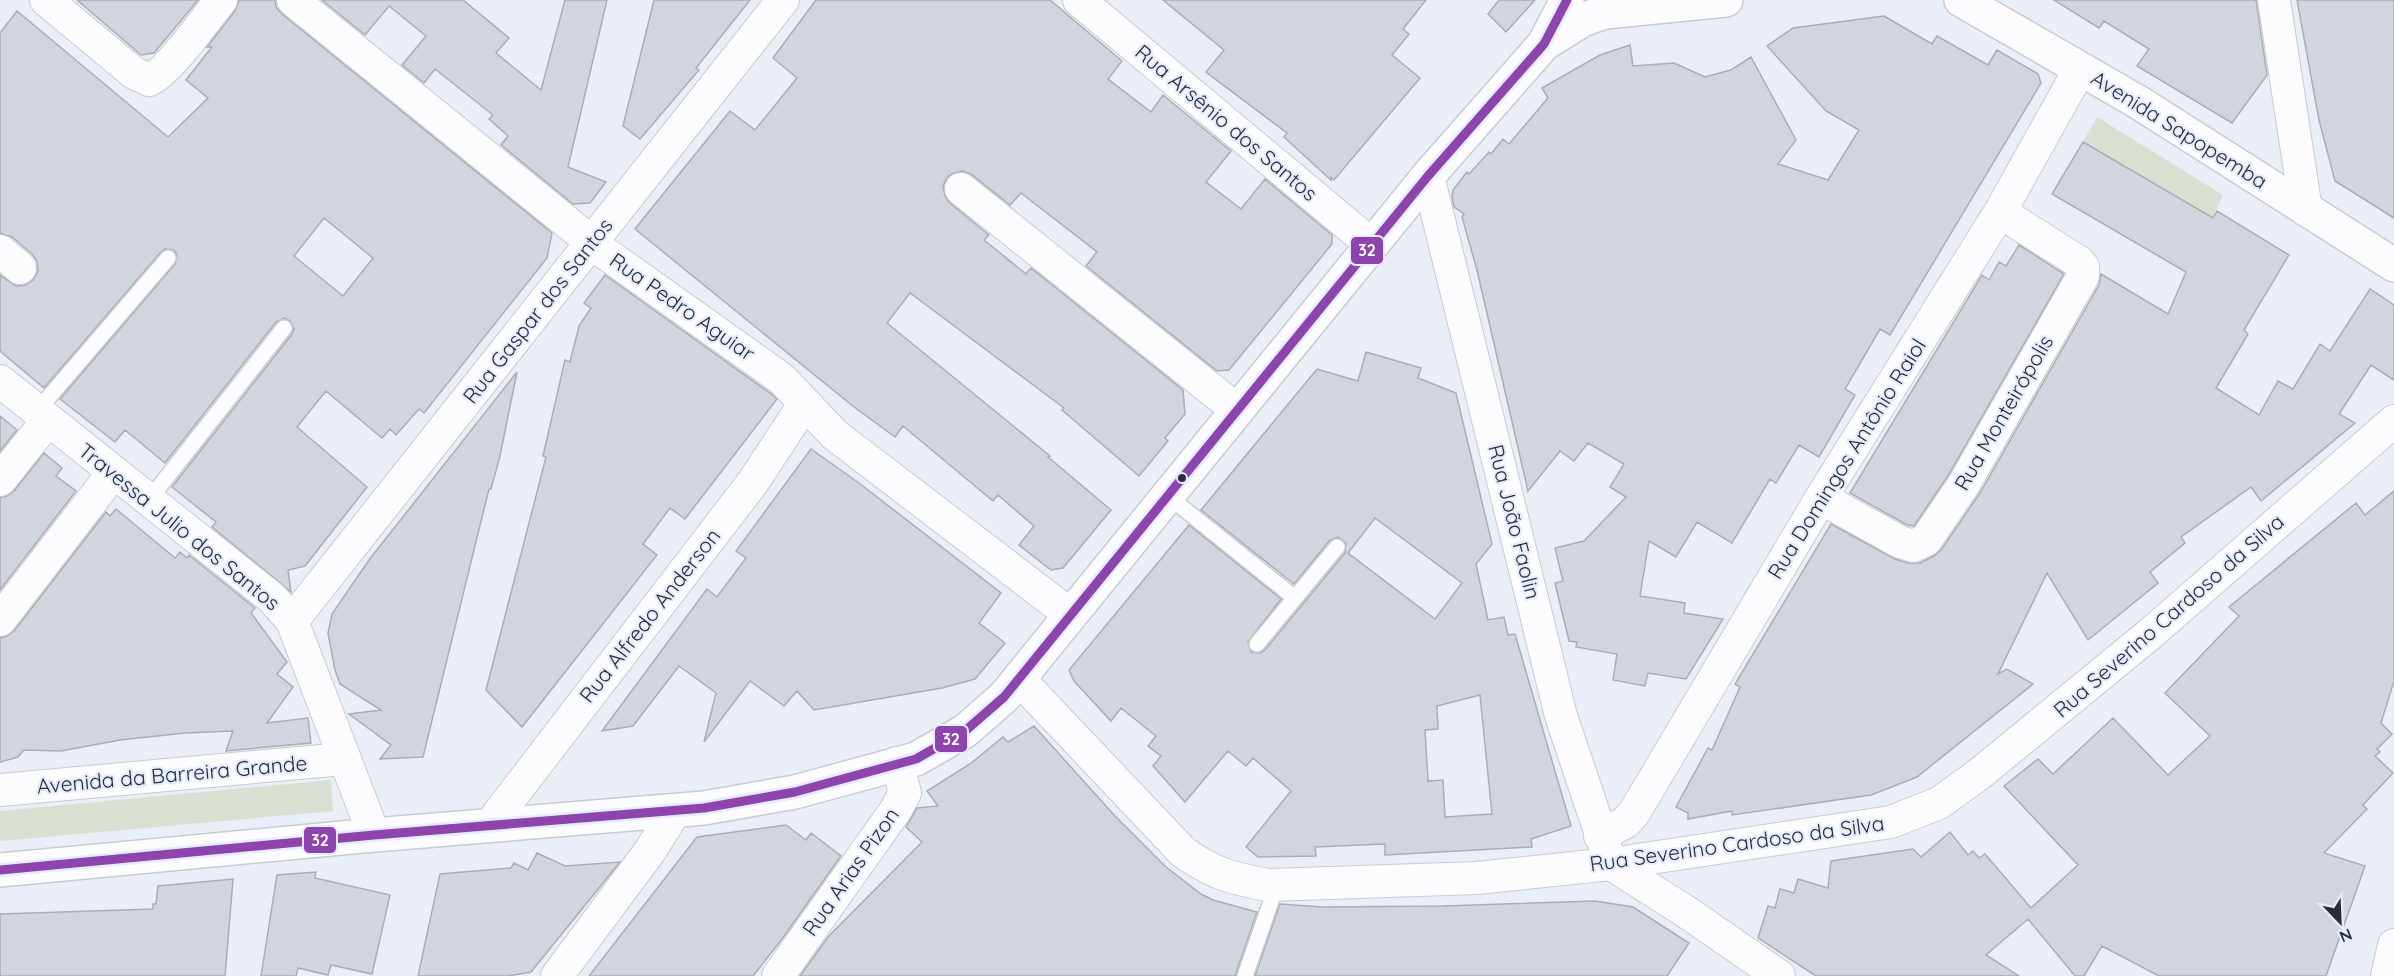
<svg xmlns="http://www.w3.org/2000/svg" width="2394" height="976" font-family="Quicksand,sans-serif">
  <rect width="100%" height="100%" fill="#eaeef7"/>
  <path fill="#d8e0d2" d="M2097 117 2223 195 2212 219 2083 142Z
    M331 780 333 811 0 841V811Z"/>
  <path fill="#d1d5dd" stroke="#aaadb4" stroke-width="1.5" fill-rule="evenodd" d="M77 0H198L154 53 141 55Z
    M239 0H275L276 7 282 14 552 233 547 258 424 413 419 409 396 435 390 429 382 438 326 391 297 427 367 487 305 566 288 570 291 592 212 527 216 522 172 487 292 334 294 329 290 321 285 318 276 322 165 463 125 430 115 442 60 399 175 264 177 255 174 250 165 249 161 252 44 388 0 351V275L16 286 25 285 33 280 38 271 37 261 32 254 12 237 0 233V33L17 11 168 137 208 98 186 80 212 47H207L235 11ZM324 218 373 258 343 296 294 256Z
    M322 0H463L509 38 496 53 541 90 565 0H607L568 167 606 182 590 203 573 204 501 145 508 136 489 119 493 115 435 69 424 83 402 65 426 36 389 6 365 35Z
    M654 0H750L696 68 699 70 640 139 623 126Z
    M816 0H1050L1122 61 1108 79 1151 112 1163 95 1231 151 1206 182 1241 209 1265 179 1332 235V244L1229 370 1217 371 1086 266 1097 252 1021 193 1010 205 972 175 963 171 954 173 947 177 943 186 945 196 950 203 989 235 984 240 1026 274 1031 268 1183 390 1185 414 1165 438 1168 441 1139 476 1062 410 1064 408 910 293 887 323 1050 456 1048 457 1111 510 1063 568 1051 570 1019 545 1034 526 998 495 993 501 903 426 895 437 854 407 635 229 730 111 755 130 797 78 773 58Z
    M1163 0H1426L1403 29 1409 34 1392 55 1420 78 1334 180 1331 177V180L1284 137 1287 133 1206 72 1224 50Z
    M1499 0H1535L1506 32 1488 14Z
    M2054 0H2256L2267 75 2232 123 2137 66 2149 49 2104 21 2099 28Z
    M2297 0H2394V218L2335 181 2319 120Z
    M1884 16 1932 44 1937 36 1988 65 1997 50 2038 74 2041 83 1890 335 1880 329 1845 389 1855 395 1819 457 1799 445 1776 483 1770 479 1732 543 1697 522 1676 557 1649 541 1640 596 1685 603 1684 613 1723 619 1686 679 1648 673 1645 686 1613 680 1617 654 1576 647 1577 642 1569 641 1555 583 1563 581 1555 548 1584 541 1626 497 1610 487 1624 464 1588 443 1574 461 1560 451 1528 491 1477 270 1462 217 1464 214 1454 207 1452 197 1453 190 1467 172 1469 174 1489 152 1491 154 1503 139 1509 144 1548 98 1542 88 1600 55 1630 45 1633 66 1674 63 1705 77 1731 70 1751 57 1796 140 1778 164 1828 180 1859 130 1826 111 1767 46 1793 28Z
    M2083 142 2213 218 2217 211 2289 255 2244 330 2248 334 2216 388 2259 415 2278 381 2293 389 2320 344 2330 351 2370 289 2394 305V380L2371 365 2339 414 2355 423 2261 501 2251 487 2181 537 2185 543 2150 572 2158 583 2088 640 2047 573 1998 674 2007 669 2033 684 1917 777 1871 795 1732 815V811L1688 819V813L1676 807 1708 748 1712 750 1740 687 1735 684 1831 524 1895 559 1908 563H1920L1934 556 1941 550 1980 493 2099 285 2101 274 2168 314 2186 272 2052 194Z
    M2019 245 2064 274 1949 474 1914 526 1907 525 1850 493 1982 275 1989 280 1999 262 2006 266Z
    M605 275 770 393 777 399 685 519 670 508 643 544 657 555 522 727 486 690 546 457 543 456 565 360 570 362 579 326 591 308 584 303Z
    M1366 352 1421 368 1418 378 1456 393 1492 544 1476 564 1488 620 1504 617 1508 635 1515 634 1571 826 1531 839 1532 847 1385 855V844L1315 847 1316 856 1258 857 1246 847 1291 791 1253 758 1246 766 1228 751 1185 802 1153 766 1161 756 1148 746 1156 736 1121 708 1111 721 1074 681 1069 670 1189 525 1281 599 1248 642 1251 652 1260 653 1265 650 1345 553 1346 543 1338 537 1330 540 1294 584 1201 510 1317 369 1358 381ZM1375 518 1462 583 1435 619 1348 553ZM1480 695 1492 814 1445 817 1443 780 1428 781 1425 730 1438 729 1437 706Z
    M517 372 500 456 491 489H489L423 757 380 759 391 745 349 714 381 710 340 684 335 670 328 633 332 614 369 560Z
    M0 416 17 430 0 451Z
    M811 449 859 483 1001 593 979 623 1005 643 975 679 942 688 814 710 797 691 784 706 750 681 704 742 716 693 679 666 633 726 602 731 707 589 717 597 746 558 736 551Z
    M44 453 62 468 56 476 76 491 0 590V498L7 496 14 491Z
    M2394 491V681L2381 723 2392 734 2377 749 2380 752 2375 756 2393 773 2363 805 2367 809 2324 853 2365 866 2326 976H2159L2102 946 2084 976H2075L2028 919 1986 955 2019 976H1816L1758 938 1768 906 1775 908 1780 889 1794 893 1798 879 1828 888 1831 861 1913 849 1921 857 1950 832 1968 855 1973 851 1979 858 1985 854 2031 908 2078 865 2004 786 2038 759 2053 774 2113 718 2168 775 2210 736 2165 693 2239 616 2229 607 2356 503 2365 515Z
    M116 509 175 558 180 552 187 558 189 555 255 608 251 613 287 662 277 674 293 687 267 723 308 718 311 743 226 751 233 731 185 733 120 740 61 751 24 750 18 757 0 762V638L7 636 14 631 106 512 110 516Z
    M1034 726 1115 816 1166 867 1201 894 1213 900 1257 912 1235 976H800L828 937 922 842 906 827 917 808 938 806 927 791 970 764 1003 737 1008 742Z
    M786 825 806 840 811 833 841 856 782 939 753 976H589L697 837Z
    M537 853 565 866 620 862 531 972 508 976H418L440 874 511 868 514 863 528 870Z
    M316 872 315 878 390 895 372 974 331 965 328 975 298 968 296 976H261L277 875Z
    M233 879 225 976H0V914L153 909V904H156L158 886Z
    M1595 901 1633 907 1689 943 1667 976H1255L1280 904 1322 907 1443 906Z"/>
  <g fill="none" stroke-linecap="round" stroke-linejoin="round">
    <defs>
      <path id="service" d="M37 411 168 258
        M1168 496 1295 598
        M148 501 284 328
        M1257 644 1337 547
        M1245 976 1277 884"/>
      <path id="minor" d="M46 0 134 73 149 80C167 74 207 17 221 0
        M293 0 605 253 782 379 835 435 1071 615
        M1079 0 1372 245
        M2274 0 2306 210
        M1428 176 1561 716 1611 864 1688 913 1779 976
        M961 189 1237 410
        M0 251 20 268
        M0 381 272 598 292 621 374 835
        M0 480 48 420
        M1821 498 1900 542 1913 546 1926 540 1964 484 2083 276V267L2079 262 2000 212
        M0 620 113 473
        M292 621 783 0
        M1019 679 1183 852C1214 874 1231 878 1267 885L1477 878 1611 864 1891 822 1939 803 1978 775 2150 634 2394 421
        M0 790 343 759
        M489 826 753 482 805 403
        M1600 836 1626 822 1634 813 1821 498 2000 212 2080 69
        M557 976 650 851 675 811
        M778 976 895 811 905 793 897 763
        M2387 976 2394 945"/>
      <path id="secondary" d="M1961 0 2138 102 2394 265
        M1544 44 1582 20 1605 12 1726 0
        M0 870 374 835 704 808 795 792 916 759 965 731 1004 697 1428 176 1544 44 1567 0"/>
    </defs>
    <use href="#service" stroke="#c7cbd3" stroke-width="18"/>
    <use href="#minor" stroke="#c7cbd3" stroke-width="34"/>
    <use href="#secondary" stroke="#c7cbd3" stroke-width="36"/>
    <use href="#service" stroke="#fcfcfe" stroke-width="15"/>
    <use href="#minor" stroke="#fcfcfe" stroke-width="32"/>
    <use href="#secondary" stroke="#fcfcfe" stroke-width="33"/>
    <defs>
      <path id="bus-1" d="M0 870 374 835 704 808 795 792 916 759 965 731 1004 697 1428 176 1544 44 1567 0"/>
    </defs>
    <use href="#bus-1" stroke="#e4ecfd" stroke-width="14"/>
    <use href="#bus-1" stroke="#8e44ad" stroke-width="9"/>
  </g>
  <circle fill="#2a2d35" stroke="#e4ecfd" stroke-width="2" cx="1182" cy="478" r="5"/>
  <g text-anchor="middle" stroke-width="4.5" stroke-linejoin="round" paint-order="stroke">
    <g font-size="21" fill="#2a2d35" stroke="#e4ecfd">
      <text transform="translate(1226 123) rotate(40)" y="7">Rua Arsênio dos Santos</text>
      <text transform="translate(2179 130) rotate(32)" y="7">Avenida Sapopemba</text>
      <text transform="translate(682 307) rotate(35)" y="7">Rua Pedro Aguiar</text>
      <text transform="translate(538 311) rotate(-52)" y="7">Rua Gaspar dos Santos</text>
      <text transform="translate(2004 413) rotate(-60)" y="7">Rua Monteirópolis</text>
      <text transform="translate(1847 459) rotate(-58)" y="7">Rua Domingos Antônio Raiol</text>
      <text transform="translate(1514 522) rotate(76)" y="7">Rua João Faolin</text>
      <text transform="translate(179 527) rotate(39)" y="7">Travessa Julio dos Santos</text>
      <text transform="translate(650 616) rotate(-52)" y="7">Rua Alfredo Anderson</text>
      <text transform="translate(2169 616) rotate(-41)" y="7">Rua Severino Cardoso da Silva</text>
      <text transform="translate(172 775) rotate(-5)" y="7">Avenida da Barreira Grande</text>
      <text transform="translate(1737 844) rotate(-8)" y="7">Rua Severino Cardoso da Silva</text>
      <text transform="translate(851 872) rotate(-55)" y="7">Rua Arias Pizon</text>
    </g>
  </g>
  <g stroke="#e4ecfd" stroke-width="2">
    <rect x="1350" y="236" width="34" height="29" rx="6" fill="#8e44ad"/>
    <rect x="934" y="725" width="34" height="28" rx="6" fill="#8e44ad"/>
    <rect x="303" y="826" width="34" height="28" rx="6" fill="#8e44ad"/>
  </g>
  <g font-size="16" text-anchor="middle" font-weight="bold" fill="#fff">
    <text x="1367" y="256">32</text>
    <text x="951" y="745">32</text>
    <text x="320" y="846">32</text>
  </g>
  <g transform="translate(2340 922) rotate(157)" stroke="#e4ecfd" stroke-width="4.5" paint-order="stroke">
  <path d="M0-4.5L10 22L0 15L-10 22Z" fill="#2a2d35"/>
  <text y="-9" font-size="16" font-weight="bold" text-anchor="middle" fill="#2a2d35">N</text>
  </g>
</svg>
